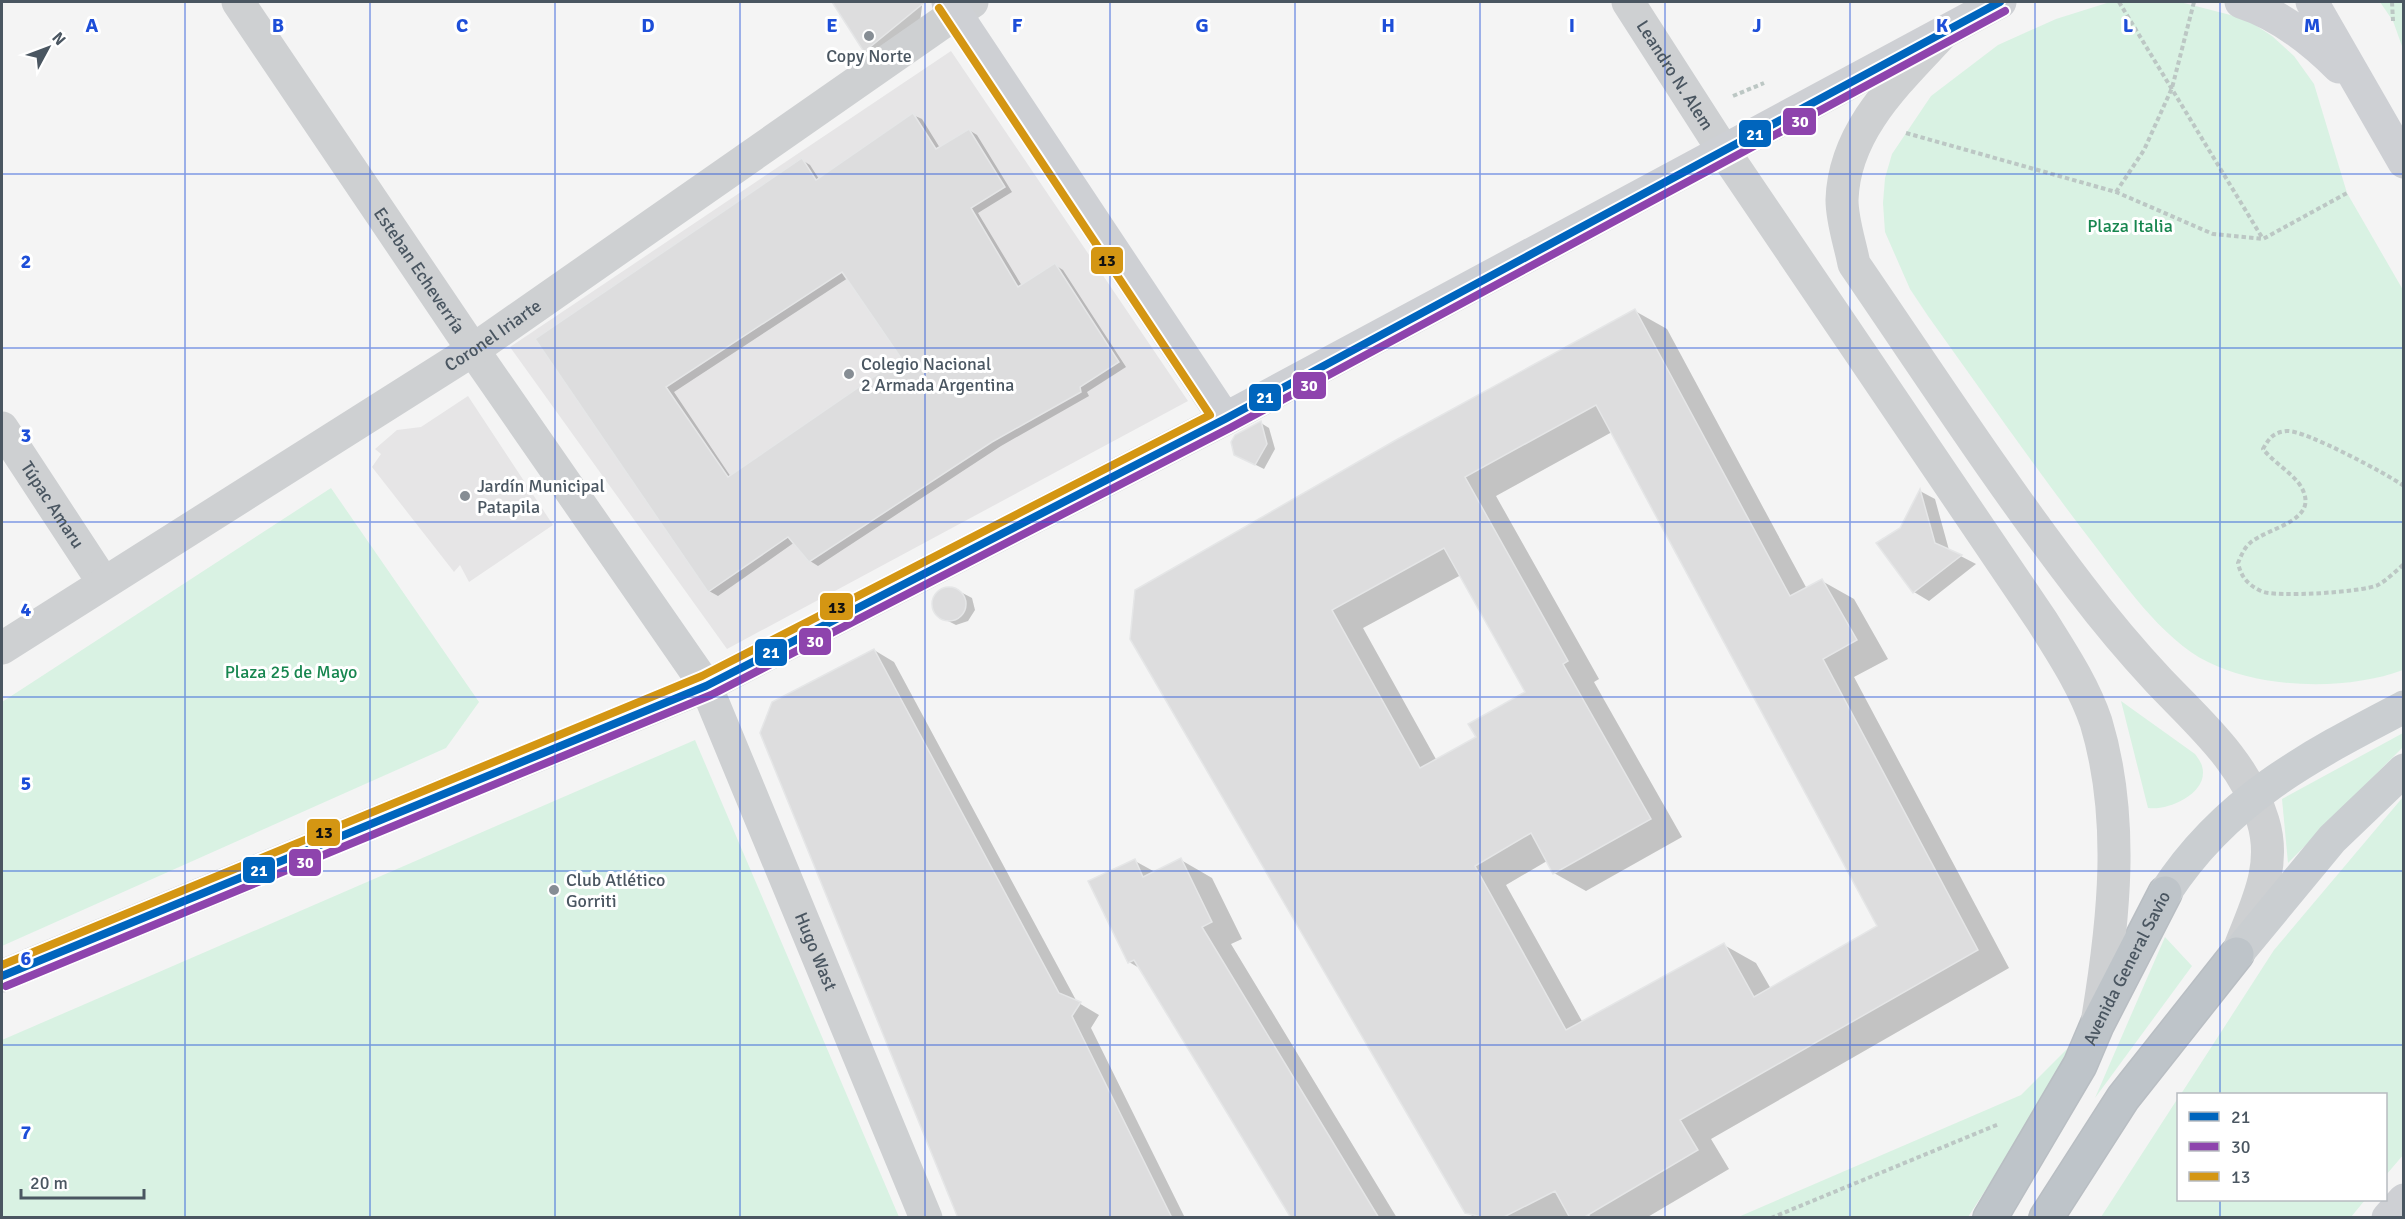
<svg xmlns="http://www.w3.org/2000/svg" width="2405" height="1219" font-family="Signika,sans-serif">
  <rect width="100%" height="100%" fill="#f4f4f4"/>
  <path fill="#e6e5e6" d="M951 51 1188 401 727 649 510 347Z
    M468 396 553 525 469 582 460 565 454 572 372 467 381 454 375 449 397 430 421 427Z"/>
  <path fill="#d9f2e3" d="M2110 2H2180L2246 19 2272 36 2294 56 2314 84 2347 193 2403 290V670C2347 691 2262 689 2208 662 2162 640 2119 577 2089 538 2033 465 1981 390 1928 316L1910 289 1885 232 1883 203 1885 178 1892 154 1931 96 1998 45 2056 19Z
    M2380 2H2403V49L2393 21Z
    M331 488 479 702 446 748 2 946V702Z
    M2121 701 2195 754C2197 757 2201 762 2202 766 2210 793 2168 811 2148 808Z
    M2403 733V747L2288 863 2282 799Z
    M695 740 899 1217H2V1040Z
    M2403 797 2404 1154 2386 1175V1094H2181L2274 950Z
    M2165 937 2192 966 2095 1098Z
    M2082 1034 2046 1097 1968 1217 1736 1218 2021 1095Z
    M2178 1098V1200H2365L2351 1217H2101Z"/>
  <path fill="#0003" fill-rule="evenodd" d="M834 2H918L922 6 919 31 882 61 865 51Z
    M913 115 922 119 940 148 969 130 977 135 1012 192 978 213 1022 286 1055 265 1063 270 1126 367 1087 392 1089 396 1001 446 818 566 810 561 795 542 718 596 709 591 537 339 802 160 810 165 819 179ZM848 278 903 358 731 477 674 392Z
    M1635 311 1667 329 1807 589 1822 581 1854 599 1888 659 1854 677 2009 968 1711 1139 1729 1169 1646 1218H1593L1589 1215 1593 1206 1571 1218H1476L1466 1212 1131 639ZM1612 432 1879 926 1771 989 1756 963 1724 945 1583 1023 1506 885 1547 861 1554 873 1586 891 1682 837 1594 682 1599 679 1496 496ZM1461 575 1527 693 1478 737 1437 761 1363 628Z
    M1261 423 1269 428 1275 449 1264 469 1244 459Z
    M1920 491 1935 499 1949 550 1976 564 1929 601 1914 592 1901 529Z
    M951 587 972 598 975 610 968 621 956 625 936 615 932 603 939 592Z
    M874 650 894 662 1077 1002 1099 1015 1091 1028 1185 1218H960Z
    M1181 860 1212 878 1242 939 1231 944 1397 1218H1293L1141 969 1129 962 1135 861 1155 872Z"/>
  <path fill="#ddddde" stroke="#e5e6e7" stroke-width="1.5" fill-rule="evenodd" d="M832 2H925L864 52Z
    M913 113 936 149 969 129 1005 187 971 208 1018 287 1055 263 1119 362 1080 387 1081 392 992 442 809 562 788 537 708 592 535 339 802 158 816 180ZM842 272 901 358 728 477 666 387Z
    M1635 309 1790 596 1822 579 1857 640 1823 659 1978 950 1680 1120 1698 1150 1583 1218H1570L1555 1191 1502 1218H1486L1465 1213 1130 639 1135 590 1396 440ZM1596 405 1877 926 1754 997 1724 943 1566 1030 1475 866 1531 833 1553 874 1651 819 1563 664 1568 661 1465 477ZM1444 548 1525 692 1468 724 1476 737 1420 768 1332 610Z
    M1261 421 1267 444 1255 465 1234 455 1231 442 1235 435Z
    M1920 489 1935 543 1962 555 1913 593 1876 543 1900 528Z
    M932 604a17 17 0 1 1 34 0a17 17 0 1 1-34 0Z
    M874 649 1059 993 1081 1002 1072 1016 1172 1218H958L760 733 772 702Z
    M1181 858 1212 922 1202 927 1379 1218H1291L1134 960 1128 963 1088 881 1135 859 1143 877Z"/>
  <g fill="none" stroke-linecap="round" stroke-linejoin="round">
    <defs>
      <g id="motorway">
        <path id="s5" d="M1990 1218 2080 1065 2097 1025 2165 893"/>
        <path d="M2046 1218 2123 1098 2237 954"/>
      </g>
    </defs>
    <use href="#motorway" stroke="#b9bec3" stroke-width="36"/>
    <path stroke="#bcc7c4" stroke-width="4" stroke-dasharray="4.5 3" stroke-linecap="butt" d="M2119 2 2263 239
      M2392 2 2393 21
      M1733 96 1764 83
      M1906 133 2116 192 2213 234 2263 239 2347 193
      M2116 192 2144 150 2172 88 2194 2
      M2404 486C2387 474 2305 430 2287 431 2274 432 2269 438 2263 449 2274 463 2290 471 2300 485 2323 521 2268 527 2250 543 2244 548 2241 556 2238 563 2241 577 2248 585 2261 591 2275 598 2363 592 2378 585 2387 580 2396 571 2404 564
      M1771 1218 1999 1124"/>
    <g stroke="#ced0d2" stroke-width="33">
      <path id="s1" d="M238 2 473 350 706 686 926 1218"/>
      <path id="s2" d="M1628 2 1723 150 2042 621C2062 653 2084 686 2096 722 2125 818 2114 920 2098 1017"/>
      <path d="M1939 37C1895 84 1844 132 1842 200 1842 221 1850 243 1854 264 1928 372 2000 483 2080 587 2105 620 2131 651 2159 681 2200 724 2245 762 2263 821 2277 867 2256 905 2240 947"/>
      <path id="s3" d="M2 428 103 582"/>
      <path id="s4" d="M2 648 473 350 972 2"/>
    </g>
    <path stroke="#ced0d4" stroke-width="33" d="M948 2 1225 419
      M2241 2C2278 14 2312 40 2339 67
      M2312 2 2404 162
      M2 976 706 686 1225 419 2000 2
      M2388 1218 2404 1200"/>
    <path stroke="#caced1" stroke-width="33" d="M2165 893C2225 800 2308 757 2404 707
      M2237 954 2332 839 2404 770"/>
    <use href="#motorway" stroke="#bec4c9" stroke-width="33"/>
    <defs>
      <path id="bus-1" d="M2 976 706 686 1225 419 2000 2"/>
      <path id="bus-2" d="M6 986 711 695 1230 428 2005 11"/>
      <path id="bus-3" d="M2 965 702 676 1210 415 939 8"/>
    </defs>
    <use href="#bus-1" stroke="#fff" stroke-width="12"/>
    <use href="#bus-2" stroke="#fff" stroke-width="12"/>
    <use href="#bus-3" stroke="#fff" stroke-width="12"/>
    <use href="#bus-1" stroke="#0065bd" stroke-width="8"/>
    <use href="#bus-2" stroke="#8e44ad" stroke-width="8"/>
    <use href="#bus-3" stroke="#d49613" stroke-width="8"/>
  </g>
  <path fill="none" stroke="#1d4ed8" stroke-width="1.5" stroke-opacity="0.55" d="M185 2V1218M370 2V1218M555 2V1218M740 2V1218M925 2V1218M1110 2V1218M1295 2V1218M1480 2V1218M1665 2V1218M1850 2V1218M2035 2V1218M2220 2V1094M2 174H2404M2 348H2404M2 522H2404M2 697H2404M2 871H2404M2 1045H2404M2220 1200V1218"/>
  <g fill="#868d94" stroke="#fff" stroke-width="2">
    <circle cx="869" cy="36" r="6"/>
    <circle cx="849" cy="374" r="6"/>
    <circle cx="465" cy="496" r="6"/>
    <circle cx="554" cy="890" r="6"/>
  </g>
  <g text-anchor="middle" stroke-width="6" stroke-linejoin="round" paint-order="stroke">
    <g font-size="18" fill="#4a5661" stroke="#fff" text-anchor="start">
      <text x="869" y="62" text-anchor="middle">Copy Norte</text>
      <text x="861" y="370">Colegio Nacional<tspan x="861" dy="21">2 Armada Argentina</tspan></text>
      <text x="477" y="492">Jardín Municipal<tspan x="477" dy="21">Patapila</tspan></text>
      <text x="566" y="886">Club Atlético<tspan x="566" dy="21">Gorriti</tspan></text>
    </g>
    <g font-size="18" fill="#4a5661" stroke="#fff">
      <text dy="6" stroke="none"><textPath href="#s2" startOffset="87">Leandro N. Alem</textPath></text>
      <text dy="6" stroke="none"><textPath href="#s1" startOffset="324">Esteban Echeverría</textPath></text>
      <text dy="6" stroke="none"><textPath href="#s4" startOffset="582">Coronel Iriarte</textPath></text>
      <text dy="6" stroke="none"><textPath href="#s3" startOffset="92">Túpac Amaru</textPath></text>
      <text dy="6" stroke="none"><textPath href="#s1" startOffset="1116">Hugo Wast</textPath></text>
      <text dy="6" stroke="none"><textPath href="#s5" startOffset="285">Avenida General Savio</textPath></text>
    </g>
    <g font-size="18" fill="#17864f" stroke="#fff">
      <text x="2130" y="232">Plaza Italia</text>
      <text x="291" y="678">Plaza 25 de Mayo</text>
    </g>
  </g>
  <g font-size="20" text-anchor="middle" font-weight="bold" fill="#1d4ed8" stroke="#fff" stroke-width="6" stroke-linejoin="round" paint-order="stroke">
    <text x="92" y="32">A</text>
    <text x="278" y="32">B</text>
    <text x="462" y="32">C</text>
    <text x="648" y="32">D</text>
    <text x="832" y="32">E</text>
    <text x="1017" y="32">F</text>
    <text x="1202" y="32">G</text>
    <text x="1388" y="32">H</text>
    <text x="1572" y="32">I</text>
    <text x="1757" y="32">J</text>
    <text x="1942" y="32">K</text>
    <text x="2128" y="32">L</text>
    <text x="2312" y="32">M</text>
    <text x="26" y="268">2</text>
    <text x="26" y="442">3</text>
    <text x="26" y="616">4</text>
    <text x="26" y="790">5</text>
    <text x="26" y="965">6</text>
    <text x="26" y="1139">7</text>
  </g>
  <g stroke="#fff" stroke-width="2">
    <rect x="1782" y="107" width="35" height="29" rx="6" fill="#8e44ad"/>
    <rect x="1738" y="119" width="34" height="29" rx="6" fill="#0065bd"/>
    <rect x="1090" y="246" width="34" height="29" rx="6" fill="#d49613"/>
    <rect x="1292" y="371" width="35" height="29" rx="6" fill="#8e44ad"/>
    <rect x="1248" y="383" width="34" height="29" rx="6" fill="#0065bd"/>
    <rect x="819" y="592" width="35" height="29" rx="6" fill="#d49613"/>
    <rect x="798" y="627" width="34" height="29" rx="6" fill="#8e44ad"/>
    <rect x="754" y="638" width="34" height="29" rx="6" fill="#0065bd"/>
    <rect x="306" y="818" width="35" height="29" rx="6" fill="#d49613"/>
    <rect x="288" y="848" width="34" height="29" rx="6" fill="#8e44ad"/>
    <rect x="242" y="856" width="34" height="28" rx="6" fill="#0065bd"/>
  </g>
  <g font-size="16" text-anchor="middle" font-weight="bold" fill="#fff">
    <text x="1800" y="127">30</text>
    <text x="1755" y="140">21</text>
    <text x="1309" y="391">30</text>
    <text x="1265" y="403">21</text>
    <text x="815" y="647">30</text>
    <text x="771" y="658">21</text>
    <text x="305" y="868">30</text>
    <text x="259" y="876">21</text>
  </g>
  <g font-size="16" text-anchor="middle" font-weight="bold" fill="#111">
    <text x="1107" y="266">13</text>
    <text x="837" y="613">13</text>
    <text x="324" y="838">13</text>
  </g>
  <rect width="2405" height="1219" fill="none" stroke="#4a5661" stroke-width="6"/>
  <rect x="2177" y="1093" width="210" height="108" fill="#ffffff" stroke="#b7bbc0" stroke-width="1.5"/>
  <rect x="2189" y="1112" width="30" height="9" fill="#0065bd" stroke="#b7bbc0" stroke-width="1.5"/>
  <text x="2231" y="1123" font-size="18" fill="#4a5661">21</text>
  <rect x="2189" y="1142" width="30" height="9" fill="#8e44ad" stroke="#b7bbc0" stroke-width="1.5"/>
  <text x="2231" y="1153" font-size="18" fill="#4a5661">30</text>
  <rect x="2189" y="1172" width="30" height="9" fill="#d49613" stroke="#b7bbc0" stroke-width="1.5"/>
  <text x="2231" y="1183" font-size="18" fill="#4a5661">13</text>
  <g transform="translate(48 48) rotate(49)" stroke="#ffffff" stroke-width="4.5" paint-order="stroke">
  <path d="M0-4.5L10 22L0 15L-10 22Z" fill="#4a5661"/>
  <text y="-9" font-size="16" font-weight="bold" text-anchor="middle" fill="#4a5661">N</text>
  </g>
  <path d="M21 1189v9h123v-9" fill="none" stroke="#4a5661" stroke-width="3"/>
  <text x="30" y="1189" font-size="18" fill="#4a5661" stroke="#ffffff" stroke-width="4.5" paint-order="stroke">20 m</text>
</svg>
